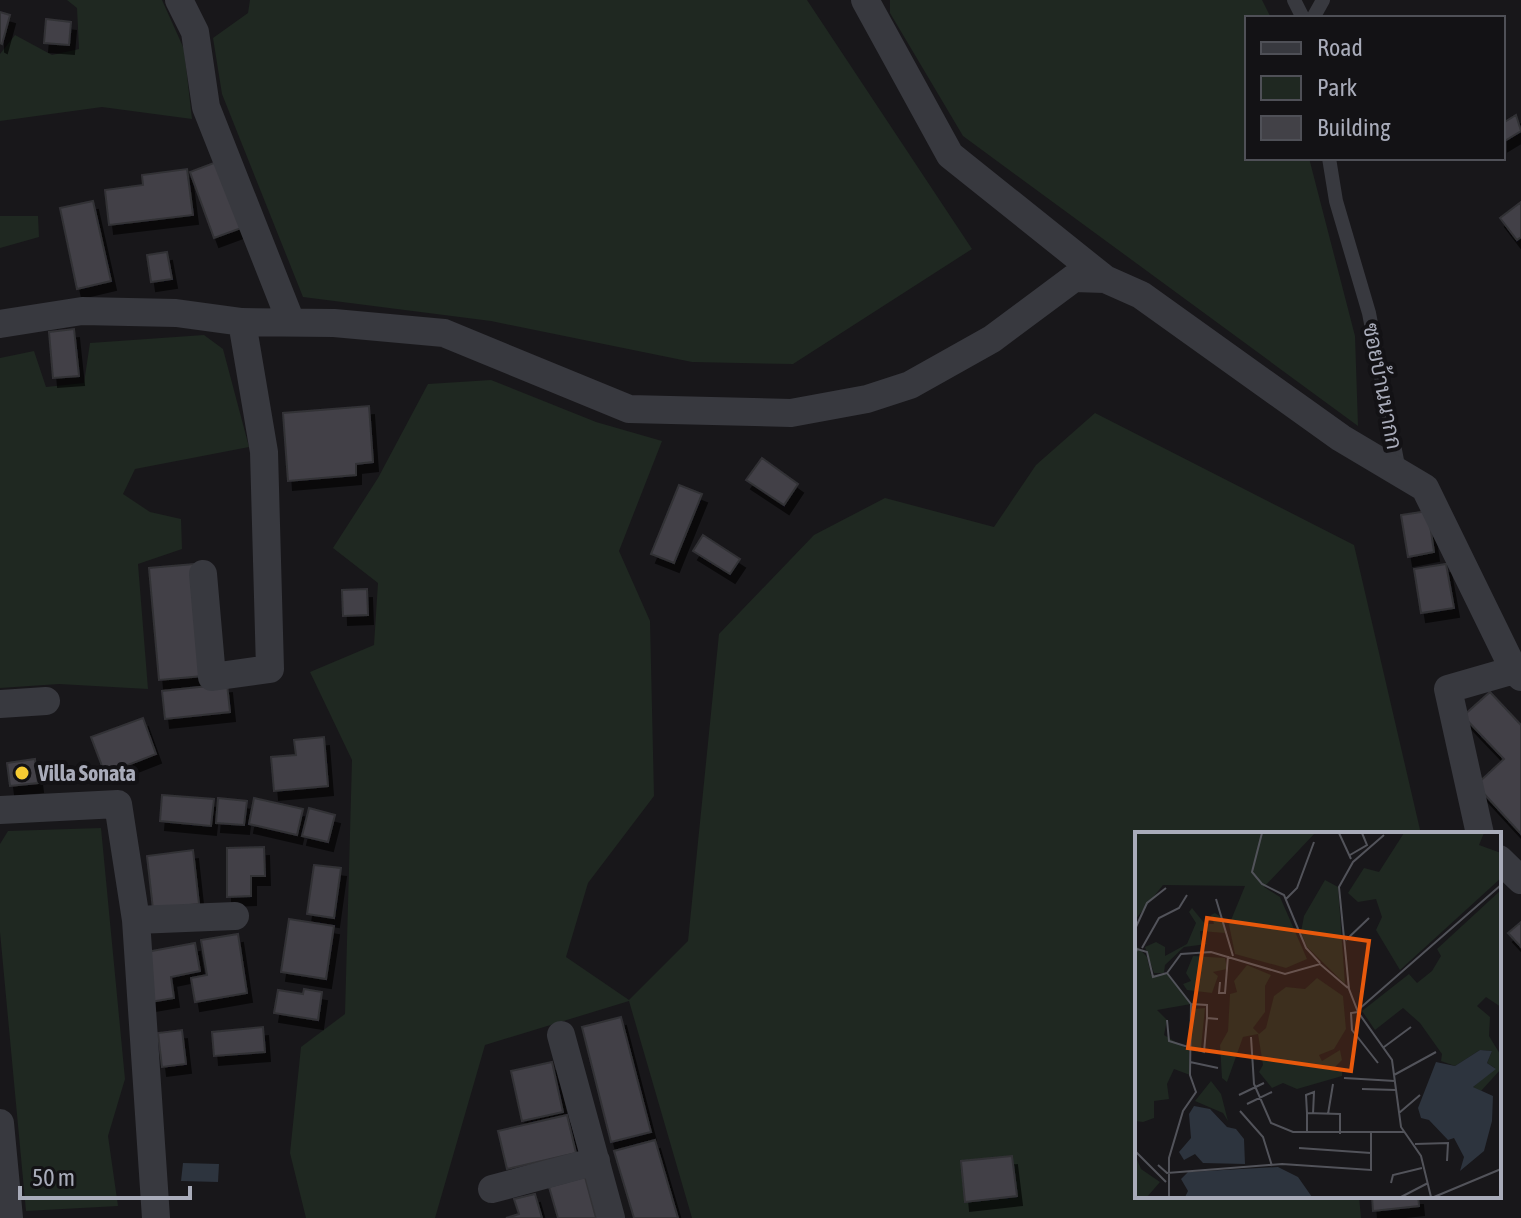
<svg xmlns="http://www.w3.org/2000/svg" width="1521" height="1218" font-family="'Asap Condensed',Sarabun,sans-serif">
  <defs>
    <filter id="shadow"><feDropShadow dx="5" dy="9" stdDeviation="0" flood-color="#0009"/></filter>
  </defs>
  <rect width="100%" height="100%" fill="#18171a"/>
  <path fill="#1f2821" d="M67 0H162L184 49 192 119 102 107 0 121V54L15 35 52 55 79 49 77 8Z
    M250 0H807L972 249 793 364 692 362 491 321 303 297 222 94 213 38 248 13Z
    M890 0H1262L1271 18H1247V158H1309L1355 336 1358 426 963 136 890 13Z
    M0 216H38L39 237 0 248Z
    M204 335 223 349 249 447 135 469 123 494 150 512 181 519 182 549 138 564 148 689 59 684 0 688V358L34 351 46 387 84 383 90 343Z
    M491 380 596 422 662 441 619 551 650 621 654 796 588 883 566 957 629 1000 688 941 719 634 814 535 885 498 994 527 1036 465 1095 413 1354 545 1421 834H1137V1196H1359L1361 1218H692L629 1001 485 1045 435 1218H306L290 1153 301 1047 345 1014 352 760 310 672 374 645 378 583 333 548 378 478 428 384Z
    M101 828 125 1079 108 1136 118 1206 26 1211 0 932V844L8 831Z"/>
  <path fill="#2d343e" d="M183 1163 219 1164 218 1182 181 1181Z"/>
  <path fill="#424147" stroke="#323136" stroke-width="2" filter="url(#shadow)" d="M0 12 10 15 2 44 0 43Z
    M46 19 71 22 69 45 44 43Z
    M1516 115 1521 131 1503 142V123Z
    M219 161 244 227 214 238 190 172Z
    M187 169 193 215 109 225 105 190 143 185 142 175Z
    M93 201 111 281 77 289 60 208Z
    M1521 202V237L1517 240 1500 218Z
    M167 252 172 279 151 282 147 255Z
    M74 329 79 376 53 378 49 332Z
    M369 406 373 462 356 464V475L288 481 283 413Z
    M762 458 798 484 784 505 746 480Z
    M679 485 702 494 674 563 651 554Z
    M1428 511 1434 552 1408 557 1401 515Z
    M703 535 740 559 730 574 693 551Z
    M194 564 203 676 159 680 149 568Z
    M1446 564 1454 608 1421 613 1414 569Z
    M367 589 368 615 343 616 342 590Z
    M227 684 230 712 165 719 162 691Z
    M1490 692 1521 725V834L1476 785 1504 759 1463 716Z
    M143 718 156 754 105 774 91 737Z
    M324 737 328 786 274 791 271 757 296 755 294 740Z
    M35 759 38 783 10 786 7 763Z
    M162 795 214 799 211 826 160 821Z
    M218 798 247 801 244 825 216 823Z
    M254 798 303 809 297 835 249 824Z
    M309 808 335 815 328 842 302 836Z
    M264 847 265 876H251V896L227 897V848Z
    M193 850 199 904 153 909 147 856Z
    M314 865 341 868 334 918 307 914Z
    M289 919 334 926 326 979 281 972Z
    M1521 922V947L1508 933Z
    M238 934 247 993 195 1002 191 978 207 975 201 940Z
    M195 943 200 971 171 977 174 998 150 1002 141 953Z
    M304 989 322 992 318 1020 274 1013 278 990 303 994Z
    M621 1017 651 1132 611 1142 582 1027Z
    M263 1027 265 1052 214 1056 212 1032Z
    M182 1030 186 1064 162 1067 158 1033Z
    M552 1062 563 1112 522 1121 511 1071Z
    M567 1115 576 1153 507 1169 498 1131Z
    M655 1140 678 1218H634L614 1151Z
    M1012 1156 1017 1196 965 1202 961 1161Z
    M585 1177 596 1218H558L549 1187Z
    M535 1194 542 1218H506L519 1214 514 1199Z
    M1372 1196H1418L1419 1206 1373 1211Z"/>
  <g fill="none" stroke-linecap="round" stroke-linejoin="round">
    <path stroke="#38393f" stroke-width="14" d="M1294 0 1303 18
      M1313 18 1323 0
      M1329 158 1336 201 1369 313 1399 471"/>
    <path stroke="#38393f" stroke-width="28" d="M179 0 195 32 206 107 291 322
      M865 0 950 155 1105 279
      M0 324 82 311 176 313 242 322 334 323 444 333 629 409 791 413 867 399 910 385 992 339 1074 278 1105 279 1141 295 1341 438 1425 488 1514 670 1521 677
      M203 574 212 677 270 669 264 452 242 322
      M0 704 46 701
      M0 810 118 804 136 920 235 916
      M1480 834 1448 689 1514 670
      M1499 859 1521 880
      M136 920 156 1218
      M561 1035 611 1218
      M0 1123 9 1218
      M492 1189 596 1161"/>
  </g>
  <circle fill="#f6cb33" stroke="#131215" stroke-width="3" cx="22" cy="773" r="8"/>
  <g text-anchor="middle" stroke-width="8" stroke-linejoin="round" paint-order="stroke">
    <g font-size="22" fill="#a9acba" stroke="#131215">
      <text transform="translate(1383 386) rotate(79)" y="8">ซอยบ้านนากก</text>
    </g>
    <g font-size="22" font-weight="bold" fill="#a9acba" stroke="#131215" text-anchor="start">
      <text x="38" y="781">Villa Sonata</text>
    </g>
  </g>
  <g transform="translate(1135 832)">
    <rect width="366" height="366" fill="#18171a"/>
    <path d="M0 1H180L129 55 145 65 172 127 151 136 100 122 94 93 110 54 28 53 0 88ZM269 1H349L344 13 366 21V46L265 138 241 98 247 85 241 67 223 70 213 61 229 36 244 40ZM190 48 203 55 210 152 172 115 166 100 169 84ZM366 58V175L351 165 342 174 355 185 354 204 365 222 366 237 346 259 338 255 360 236 352 231 357 219 345 218 320 234 306 229 307 222 285 191 268 176 240 198 227 179 274 142 282 151 297 139 306 124 302 117ZM57 76 70 92H79L76 83 80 81 89 87 90 101 65 99 66 108 72 112 49 115 30 133 29 141H19L10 115 21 110 30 115V124L52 112 61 91 54 80ZM0 112 12 125 16 143 33 142 56 172 22 178 32 188 29 203 54 218 55 243 39 237 32 252 34 267 19 269V286L8 290 0 289ZM58 124 90 126 92 137 78 140 83 144 77 161 52 158 48 152 56 149 51 141ZM112 133 136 143 130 154V180L118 196 124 202 131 196 139 164 151 155 170 157 182 146 208 164 211 197 199 217 184 223 187 229 205 218 207 228 199 236 207 238V244L162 257 148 251 137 256 124 240 128 233 123 202 108 205 92 250 87 246 85 213 93 199 95 162 102 160 99 149ZM70 176 66 216 56 215 58 177ZM76 249 86 262 93 289 88 281 60 269ZM0 323 6 337 25 350 12 365H0Z" fill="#1f2821"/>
    <path d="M345 218 357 219 352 231 361 237 338 255 358 264 357 289 349 319 325 339 329 325 319 306 313 308 294 288 286 286 283 276 301 230 320 234ZM59 274 75 277 92 295 101 297 109 307 110 332 68 331 60 322 49 328 44 320 56 306 54 282ZM143 335 163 345 177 365H50L53 359 46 347 53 340Z" fill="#2d343e"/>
    <path fill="none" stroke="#52535a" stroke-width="2" d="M127 1 117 40 127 52 149 63 171 116 185 131M204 1 216 27M249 3 218 30 204 55 214 157 223 180 257 228 266 295 286 324 296 365M215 23 232 13 227 1M81 67 98 124M151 67 162 56 179 10M0 97 12 71 31 56M211 108 234 86M7 116 24 86 44 76 52 63M0 123 2 117 12 120 18 145 32 141M32 141 56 172 55 243 61 260 48 279 34 326V365M32 141 46 122 76 120 150 142 185 132 213 156M85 150 84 161H90L93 124M56 172 72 173V186L83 187M223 178 366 53M223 180 216 181 217 198 243 231M32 188 34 209 69 220 72 186M116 205 119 252 136 291 158 300H269M249 215 276 195M55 230 83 236M259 243 301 220M209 246 260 249M227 257 261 258M104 263 129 251M112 272 137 260M105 279 128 305 137 334M172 281 171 263 179 260 178 282M264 281 285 263M193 282 198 252M172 300V281L205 282V302M280 312 313 311 312 329M164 316 236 321M0 319 31 350M23 333 32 341 147 332 236 338V300M256 351 258 343 287 336M266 365 293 351M299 365 366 337"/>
    <path fill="#e8590c" fill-opacity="0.15" stroke="#e8590c" stroke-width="4" d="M72 86 234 109 216 239 53 216Z"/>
    <rect width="366" height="366" fill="none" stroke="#a9acba" stroke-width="4"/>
  </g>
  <rect x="1245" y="16" width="260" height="144" fill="#131215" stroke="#4f5057" stroke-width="2"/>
  <rect x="1261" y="42" width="40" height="12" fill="#38393f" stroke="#4f5057" stroke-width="2"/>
  <text x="1317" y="56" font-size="24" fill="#a9acba">Road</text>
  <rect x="1261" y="76" width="40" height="24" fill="#1f2821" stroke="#4f5057" stroke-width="2"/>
  <text x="1317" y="96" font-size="24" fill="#a9acba">Park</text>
  <rect x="1261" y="116" width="40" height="24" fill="#424147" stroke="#4f5057" stroke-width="2"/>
  <text x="1317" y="136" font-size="24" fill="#a9acba">Building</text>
  <path d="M20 1186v12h170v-12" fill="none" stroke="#a9acba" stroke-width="4"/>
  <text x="32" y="1186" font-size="24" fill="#a9acba" stroke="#131215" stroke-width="6" paint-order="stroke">50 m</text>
</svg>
